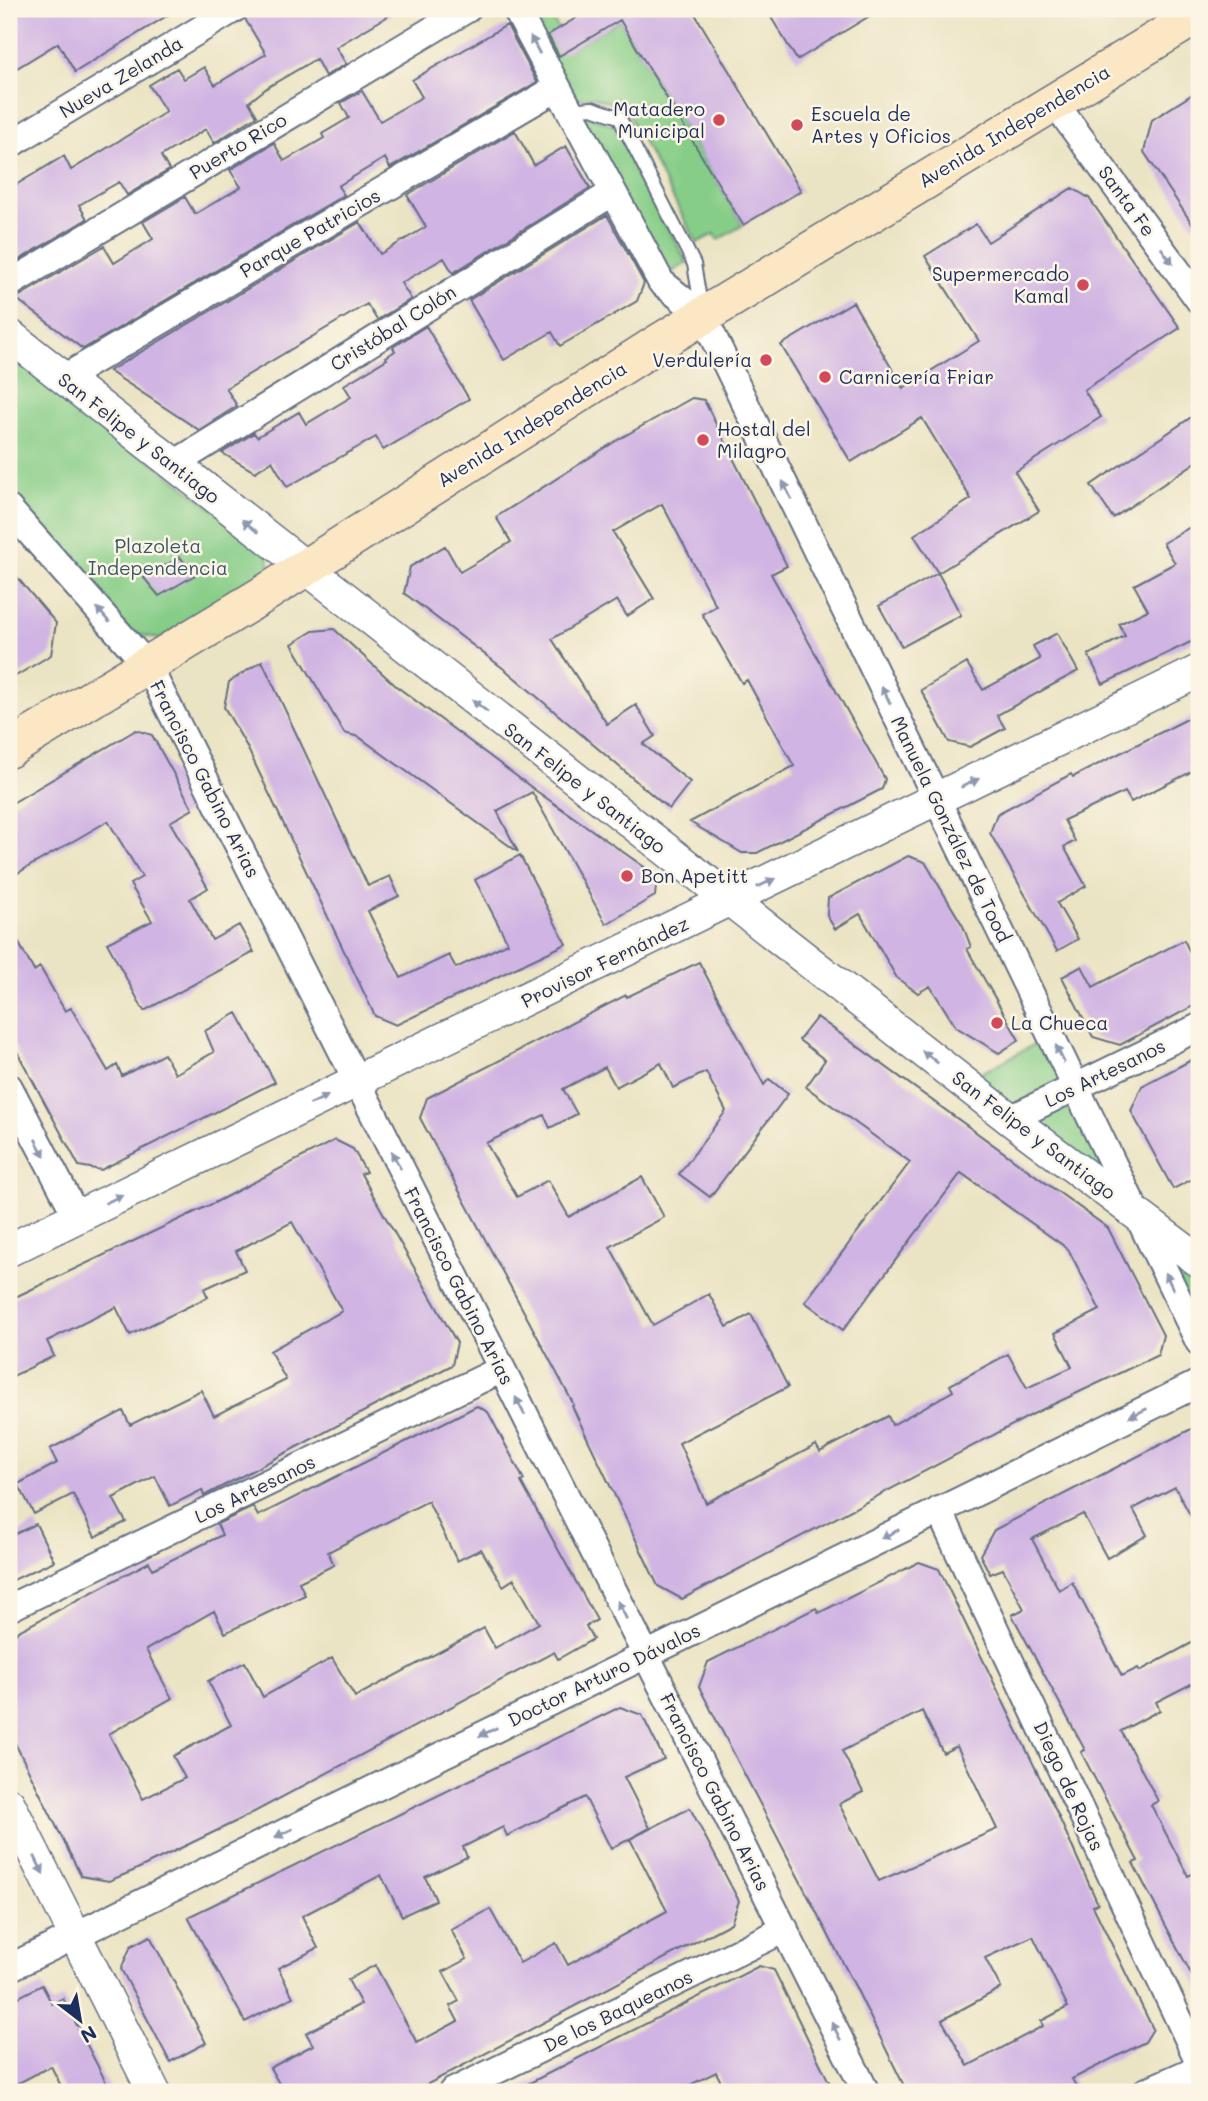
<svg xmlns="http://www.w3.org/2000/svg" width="1208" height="2101" font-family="Mali,sans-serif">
  <rect width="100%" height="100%" fill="#fcf5e5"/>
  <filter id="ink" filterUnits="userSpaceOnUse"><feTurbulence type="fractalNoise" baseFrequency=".0143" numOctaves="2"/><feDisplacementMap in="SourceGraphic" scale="14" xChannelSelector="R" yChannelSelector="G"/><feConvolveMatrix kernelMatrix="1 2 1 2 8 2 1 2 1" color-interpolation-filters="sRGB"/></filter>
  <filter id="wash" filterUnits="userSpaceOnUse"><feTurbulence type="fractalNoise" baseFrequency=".00686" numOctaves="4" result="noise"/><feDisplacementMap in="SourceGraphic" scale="28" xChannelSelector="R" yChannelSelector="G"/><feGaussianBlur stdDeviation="1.57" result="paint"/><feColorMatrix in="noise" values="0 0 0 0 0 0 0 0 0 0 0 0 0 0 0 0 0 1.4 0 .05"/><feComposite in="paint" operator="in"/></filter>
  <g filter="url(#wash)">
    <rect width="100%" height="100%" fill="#ebe4c4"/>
    <path fill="#86cd87" stroke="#507e72" stroke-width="2" d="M526 9H547L570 49 620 20 743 225 718 240 714 234 697 243 625 108 595 97 574 99Z
      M591 117 615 126 687 263 662 278 577 118Z
      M9 350 268 552 270 575 159 639 131 633 9 494Z
      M1044 1039 1124 1198 970 1079Z
      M1149 1228 1199 1267V1334Z"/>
    <g id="blocks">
      <path fill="#d0b4e3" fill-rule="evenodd" d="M26 9H178L75 72 58 43 9 73V19Z
        M250 9H400L336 47 346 64 325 76 316 59 268 87 249 102 257 116 214 143 206 129 161 156 169 170 127 195 119 182 79 205 87 219 9 266V189L64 156 71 170 166 112 149 85 177 68 184 79 204 67 215 85 266 54 245 19Z
        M591 9H692L801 191 743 225 620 20 559 56 548 35Z
        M766 9H881L797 60Z
        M507 25 537 82 390 168 385 158 338 186 344 195 83 349 18 300V297L104 246 114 263 153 239 143 222 185 197 195 214 241 187 230 170 274 143 284 161 324 138 322 134 349 118 341 103 362 91 380 121 422 97 412 80Z
        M1199 90V234L1144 152 1152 120Z
        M515 131 534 165 566 146 590 188 453 273 444 258 401 283 411 299 377 320 367 304 226 388 237 406 199 430 109 371 360 222 380 254 426 227 407 195Z
        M1072 188 1089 198 1180 328 1084 390 1101 417 1015 472 1039 511 938 573 914 535 971 499 922 418 851 462 781 345 853 302 903 388 979 341 925 256 976 224 988 242Z
        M607 215 644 283 637 301 560 346 552 332 504 360 469 300Z
        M426 326 469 399 383 450 376 437 287 487 272 461 255 472 222 453 254 433 257 437 299 412 306 424 351 397 344 385 387 359 386 357 395 351 393 347Z
        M692 398 704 400 787 566 771 574 885 779 882 789 757 853H742L690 822 794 766 747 680 742 683 702 614 716 606 662 504 613 532 654 599 627 616 617 600 552 639 607 724 636 705 655 736 643 744 690 782 669 809 508 672 404 593 410 567 445 546 460 572 511 542 496 517 619 439Z
        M1199 412V460L1113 518 1091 485Z
        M1199 522V638L1103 684 1088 655 1125 636 1119 624 1148 610 1134 585 1175 563 1163 543Z
        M180 557 195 575 159 596 144 578Z
        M9 568 56 623 51 655 9 680Z
        M938 573 961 615 902 647 879 606Z
        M334 629 396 686 535 790 657 876 655 896 606 924 532 792 497 811 518 852 359 737 344 733 292 644 313 631Z
        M1057 633 1078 671 997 715 1005 728 970 747 949 742 921 690 967 663 983 690 1040 659 1033 646Z
        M262 661 368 886 390 876 399 896 368 911 401 978 449 955 456 968 508 943 475 880 520 855 566 944 396 1025 375 1016 246 745 224 707 229 682Z
        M1199 713V768L1131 802 1125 792 1064 820 1075 841 1064 847 1086 886 1057 903 1078 939 1057 951 990 833 997 814 1071 774 1073 777Z
        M136 730 152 735 193 809 170 822 208 888 190 899 212 940 239 925 254 952 144 1011 107 943 152 921 130 884 142 877 108 821 9 878V805Z
        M908 856 925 862 963 926 971 947 967 949 1019 1040 999 1053 956 1027 930 986 918 993 897 978 860 914 835 929 827 916 828 898Z
        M9 925 34 971 40 967 65 1011 71 1008 108 1071 117 1065 122 1076 164 1054 175 1074 214 1052 205 1031 237 1013 275 1082 101 1170 79 1166 9 1037Z
        M1184 940 1199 971V1003L1120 1045 1093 1037 1062 977 1082 966 1093 987Z
        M699 962 764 1085 769 1079 788 1094 710 1197 679 1174 726 1111 706 1072 673 1088 661 1063 616 1087 605 1067 563 1089 577 1114 550 1128 544 1115 486 1143 517 1197 548 1180 569 1217 642 1177 664 1217 610 1247 653 1325 709 1294 727 1327 751 1314 788 1387 679 1443 706 1503 816 1445 820 1452 888 1416 892 1425 953 1391 950 1385 1008 1354 1027 1388 1072 1367 1055 1333 1100 1310 1068 1249 961 1173 843 1330 805 1302 910 1162 806 1087 825 1060 799 1040 817 1017 1108 1228 1163 1335 1158 1355 1039 1411 682 1599 658 1586 572 1406 574 1405 420 1118 427 1098 626 995 627 997Z
        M1199 1056V1176L1173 1189 1131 1111 1142 1086Z
        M335 1140 353 1149 366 1172 361 1174 457 1343 452 1365 204 1496 202 1490 170 1506 155 1476 113 1498 126 1522 95 1537 73 1494 34 1514 18 1484 57 1463 50 1449 123 1411 130 1425 201 1390 214 1416 286 1380 270 1351 342 1311 292 1222 236 1251 245 1270 204 1289 208 1297 130 1335 116 1307 47 1341 54 1356 9 1378V1300L214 1203Z
        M477 1406 488 1412 524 1480 521 1482 597 1620 586 1626 593 1639 558 1659 554 1652 241 1819 133 1871 109 1881 81 1876 9 1731V1636L149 1562 153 1569 222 1535 217 1524 253 1507 258 1516ZM428 1501 457 1561 481 1549 503 1586 514 1579 539 1623 495 1648 484 1628 355 1697 332 1658 263 1697 245 1662 208 1681 231 1725 173 1756 185 1778 143 1799 109 1734 172 1698 146 1650 214 1611 225 1633 305 1595 299 1582 334 1565 328 1552Z
        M1199 1425V1531L1175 1487 1133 1509 1147 1535 1107 1558 1083 1514 1032 1539 1059 1590 1072 1582 1122 1676 1138 1668 1140 1671 1199 1639V1680L1156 1702 1160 1710 1121 1731 1158 1801 1151 1805 1188 1876 1199 1871V1989L1133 1863 1138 1861 1081 1752 1085 1750 1012 1615 1024 1609 1003 1569 990 1574 980 1555 994 1530Z
        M36 1524 54 1561 9 1582V1537Z
        M919 1562 939 1569 1057 1813 1098 1904 1093 1906 1153 2029 1145 2042 1072 2079 1079 2092H907L855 1986 699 1687 708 1662 816 1608 819 1613ZM922 1711 943 1753 957 1746 997 1829 879 1881 839 1804 863 1792 842 1751ZM1033 1936 1068 2007 1041 2021 1043 2026 968 2066 942 2020 1001 1988 985 1958Z
        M620 1707 642 1715 664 1759 624 1777 650 1828 611 1849 585 1797 507 1836 503 1827 463 1847 467 1857 425 1877 436 1900 402 1916 381 1875 302 1916 318 1948 278 1968 293 1997 245 2022 188 1917Z
        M690 1808 739 1901 731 1923 413 2092H284L270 2068 313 2045 306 2033 361 2004 348 1980 375 1965 417 2043 458 2021 450 2006 459 2001 443 1972 467 1959 451 1930 490 1909 520 1963 556 1943 568 1965 667 1911 630 1839Z
        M150 1936 206 2043 170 2062 121 1969 131 1946Z
        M759 1966 774 1970 834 2092H726L716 2072 676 2092H512Z
        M42 1985 52 2004 63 1998 111 2092H64L51 2066 9 2088V2002Z"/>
    </g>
  </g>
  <g filter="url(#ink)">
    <use href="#blocks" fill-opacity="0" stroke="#646e82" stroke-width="2"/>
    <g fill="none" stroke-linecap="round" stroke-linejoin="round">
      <defs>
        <path id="service" d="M569 110 592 108 619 117 694 264 702 312"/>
        <path id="minor" d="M516 9 661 282 703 316 1199 1342
          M1054 102 1199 300
          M9 145 234 9
          M9 284 467 9
          M64 378 557 88
          M174 464 612 193
          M9 509 148 666 866 2092
          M9 1087 77 1217
          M1010 1119 1199 1027
          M939 1510 1199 2062
          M9 1608 502 1369
          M9 1968 1199 1383
          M452 2092 785 1929
          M1145 2092 1199 2068"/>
        <path id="tertiary" d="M9 335 1010 1119 1199 1261
          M9 1250 1199 671
          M9 1804 154 2092"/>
        <path id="secondary" d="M9 749 261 596 660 342 1199 14"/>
      </defs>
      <use href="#service" stroke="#646e82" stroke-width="16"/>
      <use href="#minor" stroke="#646e82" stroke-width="30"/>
      <use href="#tertiary" stroke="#646e82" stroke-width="35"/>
      <use href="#secondary" stroke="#646e82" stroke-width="40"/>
      <use href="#service" stroke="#fff" stroke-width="12"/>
      <use href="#minor" stroke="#fff" stroke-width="26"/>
      <use href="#tertiary" stroke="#fff" stroke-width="32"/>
      <use href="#secondary" stroke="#fbe7c3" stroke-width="37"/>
    </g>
    <defs><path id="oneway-solid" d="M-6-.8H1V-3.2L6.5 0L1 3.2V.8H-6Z" transform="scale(1.75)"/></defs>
    <g fill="#8d97ae">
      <use href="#oneway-solid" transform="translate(535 45) rotate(-118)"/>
      <use href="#oneway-solid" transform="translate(1167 256) rotate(54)"/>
      <use href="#oneway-solid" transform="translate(787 490) rotate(-116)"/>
      <use href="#oneway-solid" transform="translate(250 526) rotate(-141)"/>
      <use href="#oneway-solid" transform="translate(103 615) rotate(-131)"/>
      <use href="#oneway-solid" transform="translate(886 695) rotate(-116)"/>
      <use href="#oneway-solid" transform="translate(480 706) rotate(-142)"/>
      <use href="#oneway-solid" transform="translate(970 783) rotate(-26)"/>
      <use href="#oneway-solid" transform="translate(766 883) rotate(-26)"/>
      <use href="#oneway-solid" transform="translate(1060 1054) rotate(-116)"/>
      <use href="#oneway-solid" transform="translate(930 1057) rotate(-142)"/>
      <use href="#oneway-solid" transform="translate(319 1100) rotate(-26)"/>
      <use href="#oneway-solid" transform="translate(40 1148) rotate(62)"/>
      <use href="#oneway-solid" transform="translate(396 1160) rotate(-117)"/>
      <use href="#oneway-solid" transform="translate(114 1199) rotate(-26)"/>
      <use href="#oneway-solid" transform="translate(1169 1281) rotate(-116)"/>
      <use href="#oneway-solid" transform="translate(520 1406) rotate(-117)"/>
      <use href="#oneway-solid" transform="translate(1138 1413) rotate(154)"/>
      <use href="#oneway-solid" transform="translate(890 1534) rotate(154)"/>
      <use href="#oneway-solid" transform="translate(622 1610) rotate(-117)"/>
      <use href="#oneway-solid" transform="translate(488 1732) rotate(154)"/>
      <use href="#oneway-solid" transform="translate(284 1833) rotate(154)"/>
      <use href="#oneway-solid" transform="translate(39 1865) rotate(64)"/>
      <use href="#oneway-solid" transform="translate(836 2031) rotate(-116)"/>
    </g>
  </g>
  <g fill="#d1495b" stroke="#fcf5e5" stroke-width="2.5">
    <circle cx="719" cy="120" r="7"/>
    <circle cx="797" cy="125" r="7"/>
    <circle cx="1083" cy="285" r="7"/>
    <circle cx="766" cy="360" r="7"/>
    <circle cx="825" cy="377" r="7"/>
    <circle cx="703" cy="440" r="7"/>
    <circle cx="627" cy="876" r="7"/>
    <circle cx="997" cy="1023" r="7"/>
  </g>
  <g text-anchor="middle" stroke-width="5" stroke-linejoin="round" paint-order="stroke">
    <g font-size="19" fill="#1b2f5e" stroke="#fcf5e5">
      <text transform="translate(121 77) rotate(-31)" y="7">Nueva Zelanda</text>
      <text transform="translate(1014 126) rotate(-31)" y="7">Avenida Independencia</text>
      <text transform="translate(238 146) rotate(-31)" y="7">Puerto Rico</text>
      <text transform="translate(1127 201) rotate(54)" y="7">Santa Fe</text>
      <text transform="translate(310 233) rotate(-30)" y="7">Parque Patricios</text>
      <text transform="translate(393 328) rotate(-32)" y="7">Cristóbal Colón</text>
      <text transform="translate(532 424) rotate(-32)" y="7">Avenida Independencia</text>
      <text transform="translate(139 438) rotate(38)" y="7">San Felipe y Santiago</text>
      <text transform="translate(205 779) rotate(63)" y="7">Francisco Gabino Arias</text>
      <text transform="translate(585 788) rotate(38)" y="7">San Felipe y Santiago</text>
      <text transform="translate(951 829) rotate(64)" y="7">Manuela González de Tood</text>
      <text transform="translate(605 962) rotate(-26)" y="7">Provisor Fernández</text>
      <text transform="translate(1105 1073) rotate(-26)" y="7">Los Artesanos</text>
      <text transform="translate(1034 1135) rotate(37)" y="7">San Felipe y Santiago</text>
      <text transform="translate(459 1286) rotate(63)" y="7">Francisco Gabino Arias</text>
      <text transform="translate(255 1489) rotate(-26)" y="7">Los Artesanos</text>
      <text transform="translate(604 1675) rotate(-26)" y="7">Doctor Arturo Dávalos</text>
      <text transform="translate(1069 1786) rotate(65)" y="7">Diego de Rojas</text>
      <text transform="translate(715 1792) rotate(63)" y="7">Francisco Gabino Arias</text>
      <text transform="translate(618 2011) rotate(-26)" y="7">De los Baqueanos</text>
    </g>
    <g font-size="19" fill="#1b2f5e" stroke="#fcf5e5" text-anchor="start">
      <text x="705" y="116" text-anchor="end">Matadero<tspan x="705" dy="22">Municipal</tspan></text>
      <text x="811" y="121">Escuela de<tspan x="811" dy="22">Artes y Oficios</tspan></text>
      <text x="1069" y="281" text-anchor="end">Supermercado<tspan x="1069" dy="22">Kamal</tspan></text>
      <text x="752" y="367" text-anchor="end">Verdulería</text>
      <text x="839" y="384">Carnicería Friar</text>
      <text x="717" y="436">Hostal del<tspan x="717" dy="22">Milagro</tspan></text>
      <text x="641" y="883">Bon Apetitt</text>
      <text x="1011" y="1030">La Chueca</text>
    </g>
    <g font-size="19" fill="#365668" stroke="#fcf5e5">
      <text x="158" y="553">Plazoleta<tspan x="158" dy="22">Independencia</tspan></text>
    </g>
  </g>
  <rect width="1208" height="2101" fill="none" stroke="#fcf5e5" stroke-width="35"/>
  <g transform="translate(80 2020) rotate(149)" stroke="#fcf5e5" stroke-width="5" paint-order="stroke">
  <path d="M0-5L12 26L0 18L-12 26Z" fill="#1b2f5e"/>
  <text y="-10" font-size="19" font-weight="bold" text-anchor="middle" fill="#1b2f5e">N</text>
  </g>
</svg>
